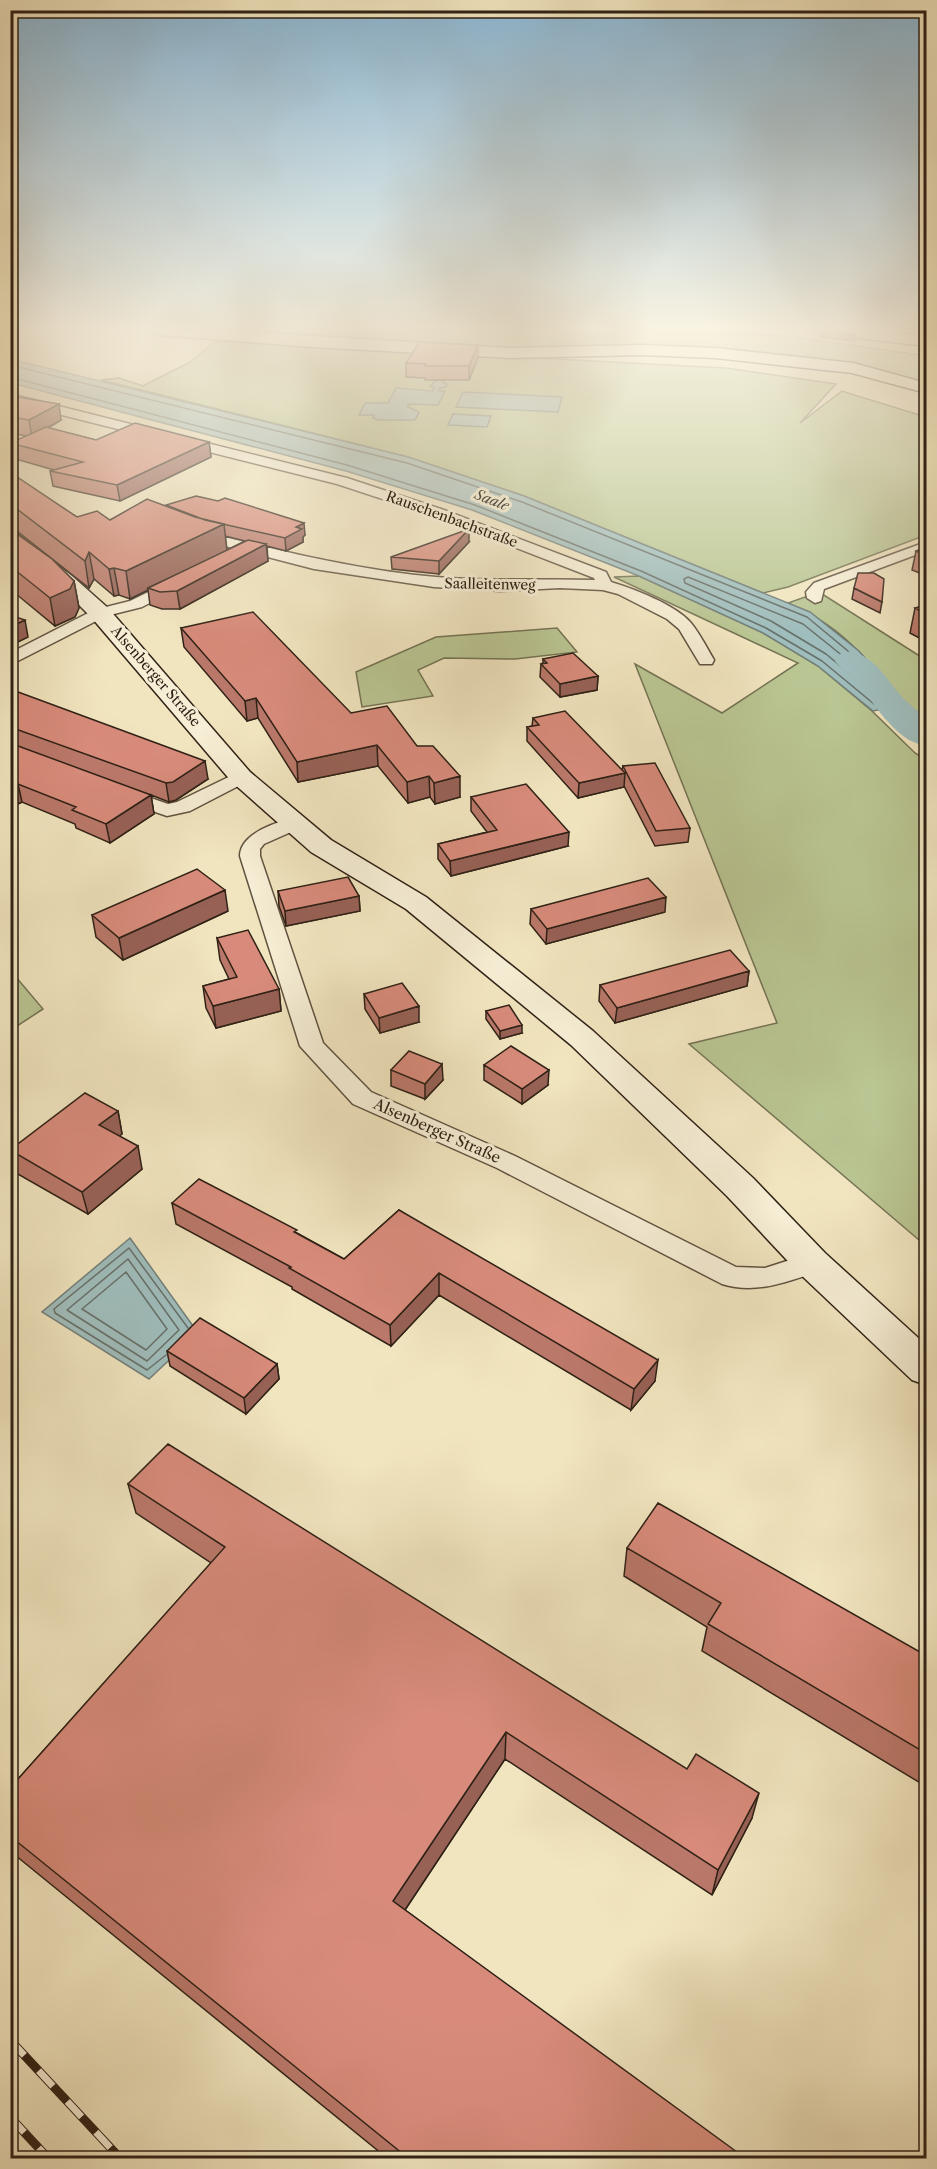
<svg xmlns="http://www.w3.org/2000/svg" width="937" height="2169" font-family="'Libre Caslon Text',serif">
  <rect width="100%" height="100%" fill="#f1e5bf"/>
  <filter id="stains"><feTurbulence type="fractalNoise" baseFrequency=".00333" numOctaves="4"/><feColorMatrix values="0 0 0 0 .2 0 0 0 0 .09 0 0 0 0 .02 0 0 0 .5 -.17"/></filter>
  <radialGradient id="worn" r=".72"><stop offset=".6" stop-color="#630" stop-opacity="0"/><stop offset="1" stop-color="#630" stop-opacity=".3"/></radialGradient>
  <path fill="#b9c592" stroke="#747354" stroke-width="1.5" d="M185 330H614L788 336 926 356V385L906 377 857 367 788 358 508 350Z
    M216 341 726 368 836 384 800 423 842 391 926 417V535L788 587 763 593 524 496 408 457 101 380 119 378 143 386 190 362Z
    M639 576 764 633 818 666 872 711 915 753 926 760V1246L689 1044 777 1023 635 664 722 713 798 663 614 577Z
    M819 592 926 660V717C897 702 882 676 860 653 840 632 814 614 788 603Z
    M557 628 577 652 515 659 444 658 418 670 433 696 362 707 356 672 436 637Z
    M10 970 43 1009 11 1030H10Z"/>
  <path fill="#9fbdbc" stroke="#727f7a" stroke-width="1.5" d="M10 359 408 457 524 496 810 612 859 651 908 708 893 707 873 711 818 666 763 633 639 576 472 510 346 471 11 383Z
    M438 379H444L443 383 447 384 446 387 440 388 439 391H445L438 405 408 404V407L419 412 415 420H378L373 418 374 415H359L365 403H388L396 388 433 391 434 388 430 386Z
    M463 392 562 397 558 412 456 407Z
    M453 414 491 416 487 427 448 425Z
    M130 1238 198 1333 149 1379 42 1312Z"/>
  <g fill="none" stroke-linecap="round" stroke-linejoin="round">
    <path stroke="#676f69" stroke-width="1.5" d="M10 365 407 463 522 502 807 617 854 656 891 700 874 704 822 661 766 628 641 571 475 505 347 465 10 377
      M688 577 803 624 849 661 866 680V683L862 684 826 654 771 621 685 583 684 579Z
      M128 1259 179 1330 147 1361 67 1310Z
      M126 1272 167 1329 146 1350 82 1309Z
      M166 1355 147 1370 55 1313 54 1309 129 1248 188 1328"/>
    <path fill="#9fbdbc" fill-rule="evenodd" d="M851 651C877 658 887 681 904 699 911 706 919 712 926 718V746C892 740 874 700 852 677 846 671 840 668 835 661L840 654Z"/>
    <defs>
      <path id="street" d="M10 394 347 478 444 510 606 572 611 582C634 589 676 605 691 623 700 634 707 648 714 660L712 664H700L679 629 667 619 618 594 603 590 560 588 501 591 434 587 314 569 190 537 188 534 195 530C274 549 354 570 436 577 489 582 542 578 595 580L594 578 434 516 337 484 10 402Z
        M926 542V551L824 589 821 601 815 603 807 598 806 592 814 583Z
        M179 577 187 582 184 585 142 607 106 616 10 665V653L94 610 130 601Z
        M241 771 248 773 250 777 248 781 190 811 167 816 115 798 112 794 115 790 122 788 168 804 177 802Z
        M293 818 300 820 303 824 300 828 264 844 260 849V856L323 1043 371 1092 515 1156 736 1267 765 1268 812 1253 822 1256 826 1263 822 1270C789 1281 757 1295 722 1284L497 1168 353 1104 300 1046 240 856C240 834 274 823 293 818Z"/>
      <path id="secondary" d="M151 330H214L510 348 642 345 715 348 853 363 926 383V393L852 373 715 358 642 355 510 358 312 347 159 335Z
        M826 330H870L926 336V346L834 335Z
        M10 532 17 534 72 576 108 608 250 772 331 840 426 897 593 1031 753 1178 825 1253 926 1345V1385L912 1380 799 1273 727 1196 571 1045 406 909 311 852 232 782 92 618 58 584 10 548Z"/>
    </defs>
    <use href="#street" stroke="#605240" stroke-width="3"/>
    <use href="#secondary" stroke="#2f2116" stroke-width="3"/>
    <use href="#street" fill="#f6eed5" fill-rule="evenodd"/>
    <use href="#secondary" fill="#f6eed5" fill-rule="evenodd"/>
    <defs>
      <path id="rail" d="M10 2040 120 2158
        M10 2117 48 2158"/>
    </defs>
    <use href="#rail" stroke="#2f2116" stroke-width="9"/>
    <use href="#rail" stroke="#f6eed5" stroke-width="7" stroke-dasharray="21" stroke-linecap="butt"/>
  </g>
  <path fill="#ba786a" stroke="#2f2116" stroke-width="1.5" fill-rule="evenodd" d="M821 331 856 335 855 340 854 341 820 337Z
    M478 358 469 380H425V378L406 377V363Z
    M10 401 61 420 48 428 96 440 209 442 211 457 120 501 53 486 50 471 54 470 12 458 10 443 27 436 10 433Z
    M10 476 77 517 110 520 166 506 305 535 303 537V542L286 551 267 546 268 561 180 609H162L150 605 148 590 130 599 119 595 114 596 94 579 89 588 18 532 14 531 74 581 79 608 75 617 55 626 10 589ZM225 536 245 541 227 550Z
    M469 542 439 574 392 569 391 557Z
    M927 547V576L912 570 916 551Z
    M854 588 882 602 880 613 852 599Z
    M927 605V642L910 633 915 608Z
    M181 628 417 746 460 797 435 804 430 797 408 803 378 766 298 782 258 718 247 721 184 647Z
    M543 659 598 676 597 690 560 697 540 677 541 664 543 663Z
    M10 678 13 691 208 779 176 800 169 802 151 795 154 814 110 843 76 828 75 824 22 802 18 804 10 801Z
    M533 718 622 770 623 766 690 828 688 842 655 846 624 786V787L578 798 527 741V727L532 726Z
    M471 797 568 846 451 876 438 859V844L487 832 471 811Z
    M278 891 359 896 360 911 286 926 279 906Z
    M531 909 665 912 546 944 530 924Z
    M228 911 123 960 96 937 92 915Z
    M217 938 279 989 281 1011 216 1028 206 1008 203 986 229 979 220 960Z
    M749 971 747 986 615 1023 599 1001 600 985Z
    M364 994 419 1022 380 1033 365 1009Z
    M486 1011 522 1033 500 1039 486 1019Z
    M484 1065 548 1085 522 1104 484 1080Z
    M391 1070 443 1080 425 1099 391 1086Z
    M118 1111 122 1134 119 1136 142 1169 88 1214 16 1173 10 1150Z
    M172 1203 297 1233 344 1259 399 1210 655 1381 631 1410 439 1295 391 1346 292 1289V1287L176 1224Z
    M167 1351 277 1364 279 1379 246 1414 170 1366Z
    M128 1484 752 1818 712 1895 505 1759 405 1910 740 2158H387L10 1851V1788L211 1563 136 1513Z
    M627 1548 927 1656V1787L702 1651 707 1627 624 1576Z"/>
  <path fill="#976156" stroke="#2f2116" stroke-width="1.5" d="M478 345V358L469 380V366Z
    M59 404 61 420 32 437 29 420Z
    M209 442 211 457 120 501 117 485Z
    M304 523 305 535 303 537V542L286 551 285 538 296 527Z
    M224 524 227 551 148 588V590L130 599 126 571Z
    M469 529V542L439 574V561Z
    M266 544 268 561 180 609 177 591Z
    M89 552 94 579 89 588 85 561Z
    M114 568 119 595 114 596 109 569Z
    M74 581 79 608 75 617 55 626 50 598Z
    M25 620 28 637 10 646V627Z
    M598 676 597 690 560 697V684Z
    M11 678 14 695 10 697Z
    M256 698 258 718 247 721 245 701Z
    M377 745 378 766 298 782 297 762Z
    M205 761 208 779 176 800 169 802 166 783Z
    M625 773 624 787 578 798 579 783Z
    M429 776 430 797 408 803 407 782Z
    M460 776V797L435 804 434 783Z
    M18 784 22 802 18 804 14 786Z
    M151 795 154 814 110 843 106 824Z
    M569 832 568 846 451 876 450 861Z
    M225 890 228 911 123 960 119 938Z
    M359 896 360 911 286 926 285 911Z
    M666 897 665 912 546 944 547 929Z
    M749 971 747 986 615 1023 617 1008Z
    M279 989 281 1011 216 1028 213 1006Z
    M419 1006V1022L380 1033 379 1018Z
    M522 1025V1033L500 1039V1031Z
    M442 1064 443 1080 425 1099V1084Z
    M549 1070 548 1085 522 1104V1089Z
    M118 1111 122 1134 104 1148 99 1125Z
    M138 1146 142 1169 88 1214 82 1192Z
    M439 1273V1295L391 1346 390 1325Z
    M658 1360 655 1381 631 1410 634 1389Z
    M277 1364 279 1379 246 1414 244 1398Z
    M506 1732 505 1759 395 1925 393 1901Z
    M759 1793 752 1818 712 1895 718 1870Z"/>
  <path fill="#d88b7b" stroke="#2f2116" stroke-width="1.5" d="M822 330H831L834 332 856 335 855 336 821 331Z
    M419 342 478 345 469 366H425L426 364 406 363Z
    M18 397 59 404 29 420 10 417V401Z
    M135 423 209 442 117 485 50 471 83 462 10 443 46 427 96 440Z
    M10 476 14 479 17 477 77 517 97 511 110 520 147 499 195 517 224 524 126 571 114 568 109 569 89 552 85 561 13 506H10Z
    M196 496 218 501 225 498 304 523 296 527 302 529 285 538 205 520 166 505Z
    M10 529 52 559 74 581 70 589 50 598 10 566Z
    M469 529 439 561 391 557Z
    M248 540 266 544 177 591 160 592 148 588Z
    M927 547V556L916 551Z
    M858 573H874L884 579 882 602 854 588Z
    M927 605V615L915 608Z
    M253 612 351 713 387 706 417 746H433L460 776 434 783 429 776 407 782 377 745 297 762 256 698 245 701 181 628Z
    M10 615 25 620 10 627Z
    M573 653 598 676 560 684 541 664 547 663 543 659Z
    M10 689 205 761 173 782 166 783 10 727Z
    M565 711 625 773 579 783 527 727 539 725 533 718Z
    M10 743 151 795 106 824 72 810 76 807 18 784 14 786 10 784Z
    M655 763 690 828 656 831 623 766Z
    M526 784 569 832 450 861 438 844 497 830 471 797Z
    M197 869 225 890 119 938 92 915Z
    M348 877 359 896 285 911 278 891Z
    M648 878 666 897 547 929 531 909Z
    M248 930 279 989 213 1006 203 986 237 977 217 938Z
    M730 950 749 971 617 1008 600 985Z
    M402 983 419 1006 379 1018 364 994Z
    M509 1005 522 1025 500 1031 486 1011Z
    M511 1046 549 1070 522 1089 484 1065Z
    M409 1051 442 1064 425 1084 391 1070Z
    M85 1093 118 1111 99 1125 138 1146 82 1192 10 1150Z
    M199 1179 297 1230 294 1232 344 1259 399 1210 658 1360 634 1389 439 1273 390 1325 289 1268 291 1267 172 1203Z
    M200 1318 277 1364 244 1398 167 1351Z
    M168 1444 687 1769 696 1754 759 1793 718 1870 506 1732 393 1901 741 2155 740 2158H408L10 1836V1788L225 1547 128 1484Z
    M658 1503 927 1656V1754L708 1624 721 1603 627 1548Z"/>
  <linearGradient id="sky" x2="0" y2="1"><stop stop-color="#8bb8d6"/><stop offset="0.52" stop-color="#f9f3e2"/><stop offset="1" stop-color="#f9f3e2" stop-opacity="0"/></linearGradient>
  <rect width="937" height="633" fill="url(#sky)"/>
  <g text-anchor="middle" stroke-width="6" stroke-linejoin="round" paint-order="stroke">
    <g font-size="14" font-style="italic" fill="#515048" stroke="#f6eed5">
      <text transform="translate(492 500) rotate(21)" y="5">Saale</text>
    </g>
    <g font-size="14" fill="#2f2116" stroke="#f6eed5">
      <text transform="translate(452 519) rotate(20)" y="5">Rauschenbachstraße</text>
      <text transform="translate(490 584) rotate(1)" y="5">Saalleitenweg</text>
      <text transform="translate(156 676) rotate(49)" y="5">Alsenberger Straße</text>
    </g>
    <g font-size="15" fill="#2f2116" stroke="#f6eed5">
      <text transform="translate(437 1131) rotate(24)" y="5">Alsenberger Straße</text>
    </g>
  </g>
  <rect width="937" height="2169" fill="none" stroke="#f1e5bf" stroke-width="36"/>
  <rect x="12" y="12" width="913" height="2145" fill="none" stroke="#2f2116" stroke-width="3"/>
  <rect x="18" y="18" width="901" height="2133" fill="none" stroke="#2f2116" stroke-width="1.5"/>
  <rect width="100%" height="100%" filter="url(#stains)"/>
  <rect width="100%" height="100%" fill="url(#worn)"/>
</svg>
